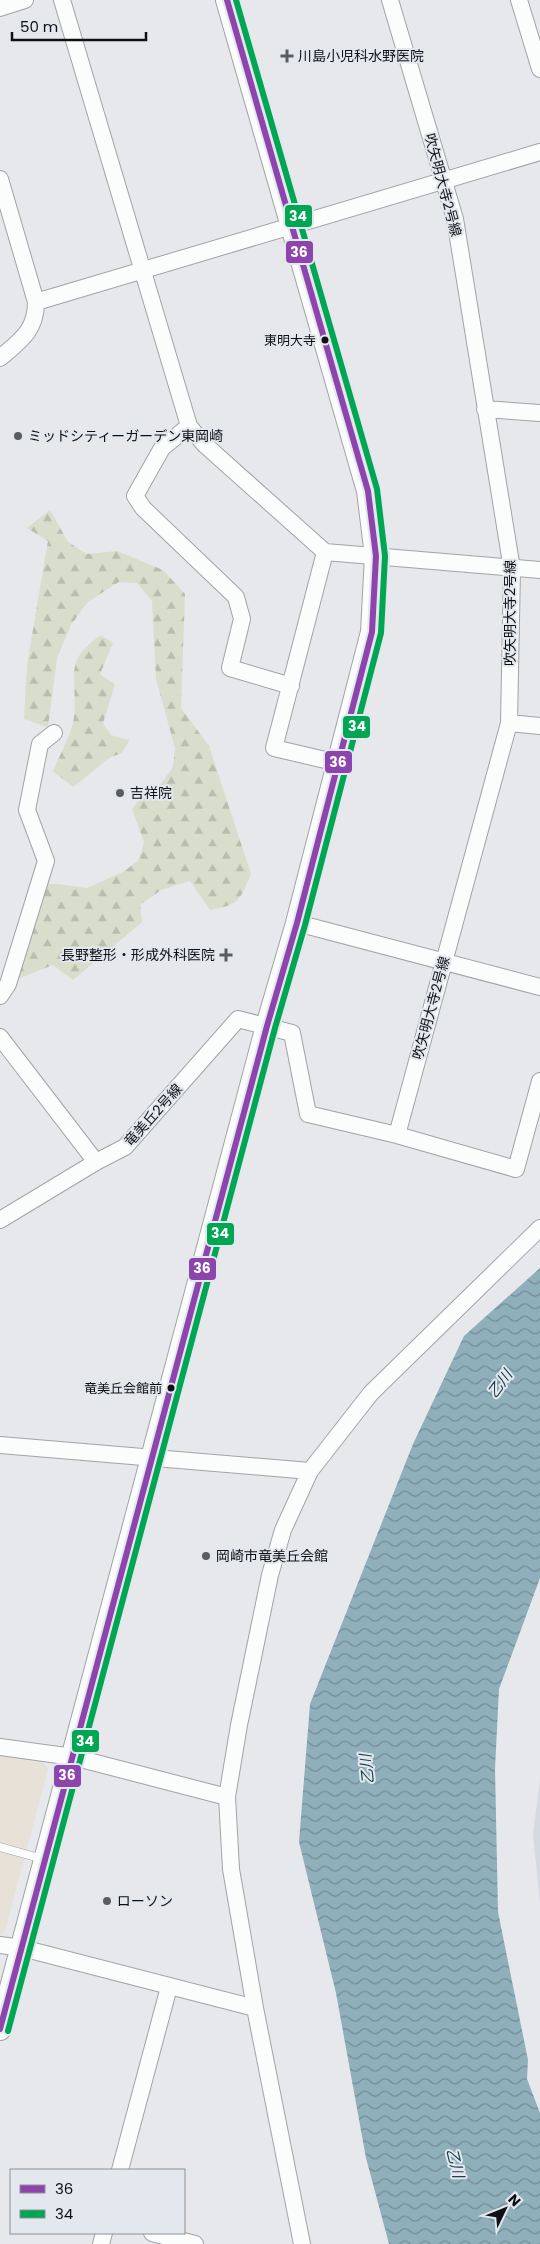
<svg xmlns="http://www.w3.org/2000/svg" width="540" height="2244" font-family="Poppins,'Noto Sans JP',sans-serif">
  <defs>
    <pattern id="forest-firs" width="22" height="20" patternUnits="userSpaceOnUse" patternTransform="scale(1.25)"><rect width="22" height="20" fill="#d8decb"/><path d="M5 1l3.5 6h-7zM16 11l3.5 6h-7z" fill="#b8bdad"/></pattern>
    <pattern id="water-waves" width="16" height="10" patternUnits="userSpaceOnUse" patternTransform="scale(1.25)"><rect width="16" height="10" fill="#8fafbb"/><path d="M0 5q4-4 8 0t8 0" fill="none" stroke="#738d97"/></pattern>
  </defs>
  <rect width="100%" height="100%" fill="#e6e8eb"/>
  <path fill="#e7e1d7" d="M0 1755 42 1761 48 1769 5 1931 0 1936Z"/>
  <path fill="#d5dae2" d="M540 1780V1904L533 1834Z"/>
  <path fill="url(#forest-firs)" d="M50 510 68 542 87 554 117 551 163 570 185 594 181 708 209 746 251 874C240 900 239 905 210 910L190 881 161 890 140 905 142 922 73 980 53 965 15 980 38 884H58L87 888 123 872 139 860 144 842 132 809 140 798 155 792 173 767 175 748 156 679 152 601 137 583 119 582 103 592 87 603 71 625 57 658 48 727 24 719 27 665 48 541 27 528Z
    M101 635 113 643 100 674 115 685 103 723 111 735 129 740 122 753 111 757 73 787 53 771C59 756 73 732 74 717 78 677 62 661 101 635Z"/>
  <path fill="url(#water-waves)" d="M540 1268V1578L499 1689 495 1769 498 1912 528 2060 527 2079 540 2113V2244H389L366 2158 336 1993 299 1842 310 1704 413 1444 464 1336Z"/>
  <g fill="none" stroke-linecap="round" stroke-linejoin="round">
    <defs>
      <path id="lane" d="M0 1847 43 1859"/>
      <path id="street" d="M62 0 189 426 204 444 325 552 540 570
        M519 0 540 69
        M0 8 25 0
        M0 179 36 302C36 331 20 341 0 358
        M36 302 540 152
        M485 409 540 413
        M189 426 162 448 135 496 143 508 236 597 242 619 230 668 291 686
        M325 552 274 748 338 763
        M509 723 540 726
        M297 923 540 987
        M0 996 8 984 46 861 27 810 40 744 54 733
        M0 1037 96 1162
        M397 1135 516 1169 540 1081
        M0 1220 96 1162 125 1147 238 1019 292 1033 308 1114 397 1135 509 723 512 569 455 219 390 0
        M0 1445 310 1471
        M0 1747 73 1757 227 1797 231 1869 255 2008 302 2244
        M227 1797 239 1725 270 1575 283 1530 310 1471 371 1393 540 1228
        M0 1945 22 1948 255 2008
        M120 2170 169 1987
        M152 2233 195 2244
        M101 2244 104 2233"/>
      <path id="secondary" d="M0 2029 267 1026 297 923 372 632 376 556 368 491 227 0"/>
    </defs>
    <use href="#lane" stroke="#a1a3a6" stroke-width="9"/>
    <use href="#street" stroke="#a1a3a6" stroke-width="18"/>
    <use href="#secondary" stroke="#a1a3a6" stroke-width="24"/>
    <use href="#lane" stroke="#fbfcfc" stroke-width="8"/>
    <use href="#street" stroke="#fbfcfc" stroke-width="16"/>
    <use href="#secondary" stroke="#fbfcfc" stroke-width="22"/>
    <defs>
      <path id="bus-1" d="M0 2029 267 1026 297 923 372 632 376 556 368 491 227 0"/>
      <path id="bus-2" d="M8 2031 275 1028 305 925 381 633 385 556 377 489 236 0"/>
    </defs>
    <use href="#bus-1" stroke="#e3e7ee" stroke-width="10"/>
    <use href="#bus-2" stroke="#e3e7ee" stroke-width="10"/>
    <use href="#bus-1" stroke="#8e44ad" stroke-width="6"/>
    <use href="#bus-2" stroke="#00a651" stroke-width="6"/>
  </g>
  <g fill="#5a5c5f" stroke="#e3e7ee" stroke-width="2">
    <path d="M284.5 48.5h5v5h5v5h-5v5h-5v-5h-5v-5h5z"/>
    <circle cx="18" cy="436" r="5"/>
    <circle cx="120" cy="793" r="5"/>
    <path d="M223.5 947.5h5v5h5v5h-5v5h-5v-5h-5v-5h5z"/>
    <circle cx="206" cy="1556" r="5"/>
    <circle cx="107" cy="1901" r="5"/>
  </g>
  <g fill="#0f1013" stroke="#e3e7ee" stroke-width="2">
    <circle cx="325" cy="340" r="4.5"/>
    <circle cx="171" cy="1388" r="4.5"/>
  </g>
  <g text-anchor="middle" stroke-width="4" stroke-linejoin="round" paint-order="stroke">
    <g font-size="13" fill="#0f1013" stroke="#e3e7ee" text-anchor="end">
      <text x="316" y="345">東明大寺</text>
      <text x="162" y="1393">竜美丘会館前</text>
    </g>
    <g font-size="14" fill="#0f1013" stroke="#e3e7ee" text-anchor="start">
      <text x="298" y="61">川島小児科水野医院</text>
      <text x="28" y="441">ミッドシティーガーデン東岡崎</text>
      <text x="130" y="798">吉祥院</text>
      <text x="215" y="960" text-anchor="end">長野整形・形成外科医院</text>
      <text x="216" y="1561">岡崎市竜美丘会館</text>
      <text x="117" y="1906">ローソン</text>
    </g>
    <g font-size="14" fill="#0f1013" stroke="#e3e7ee">
      <text transform="translate(443 185) rotate(75)" y="5">吹矢明大寺2号線</text>
      <text transform="translate(510 613) rotate(-90)" y="5">吹矢明大寺2号線</text>
      <text transform="translate(431 1008) rotate(-75)" y="5">吹矢明大寺2号線</text>
      <text transform="translate(153 1115) rotate(-48)" y="5">竜美丘2号線</text>
    </g>
    <g font-size="15" font-style="italic" fill="#18414e" stroke="#e3e7ee">
      <text transform="translate(500 1384) rotate(-54)" y="5">乙川</text>
      <text transform="translate(367 1769) rotate(-96)" y="5">乙川</text>
      <text transform="translate(455 2163) rotate(76)" y="5">乙川</text>
    </g>
  </g>
  <g stroke="#e3e7ee" stroke-width="2">
    <rect x="284" y="204" width="29" height="24" rx="5" fill="#00a651"/>
    <rect x="285" y="240" width="29" height="24" rx="5" fill="#8e44ad"/>
    <rect x="342" y="715" width="29" height="24" rx="5" fill="#00a651"/>
    <rect x="324" y="750" width="29" height="24" rx="5" fill="#8e44ad"/>
    <rect x="206" y="1222" width="29" height="24" rx="5" fill="#00a651"/>
    <rect x="188" y="1257" width="29" height="24" rx="5" fill="#8e44ad"/>
    <rect x="71" y="1729" width="29" height="24" rx="5" fill="#00a651"/>
    <rect x="53" y="1764" width="29" height="24" rx="5" fill="#8e44ad"/>
  </g>
  <g font-size="14" text-anchor="middle" font-weight="bold" fill="#fff">
    <text x="298" y="221">34</text>
    <text x="299" y="257">36</text>
    <text x="357" y="731">34</text>
    <text x="338" y="767">36</text>
    <text x="220" y="1238">34</text>
    <text x="202" y="1273">36</text>
    <text x="85" y="1746">34</text>
    <text x="67" y="1780">36</text>
  </g>
  <rect x="10" y="2169" width="175" height="65" fill="#e3e7ee" stroke="#8e9196"/>
  <rect x="20" y="2185" width="25" height="8" fill="#8e44ad" stroke="#8e9196"/>
  <text x="55" y="2194" font-size="15" fill="#0f1013">36</text>
  <rect x="20" y="2210" width="25" height="8" fill="#00a651" stroke="#8e9196"/>
  <text x="55" y="2219" font-size="15" fill="#0f1013">34</text>
  <g transform="translate(505 2209) rotate(47)" stroke="#e3e7ee" stroke-width="4" paint-order="stroke">
  <path d="M0-4L9 19L0 12L-9 19Z" fill="#0f1013"/>
  <text y="-8" font-size="14" font-weight="bold" text-anchor="middle" fill="#0f1013">N</text>
  </g>
  <path d="M12 32v8h134v-8" fill="none" stroke="#0f1013" stroke-width="2.5"/>
  <text x="20" y="32" font-size="15" fill="#0f1013" stroke="#e3e7ee" stroke-width="4" paint-order="stroke">50 m</text>
</svg>
